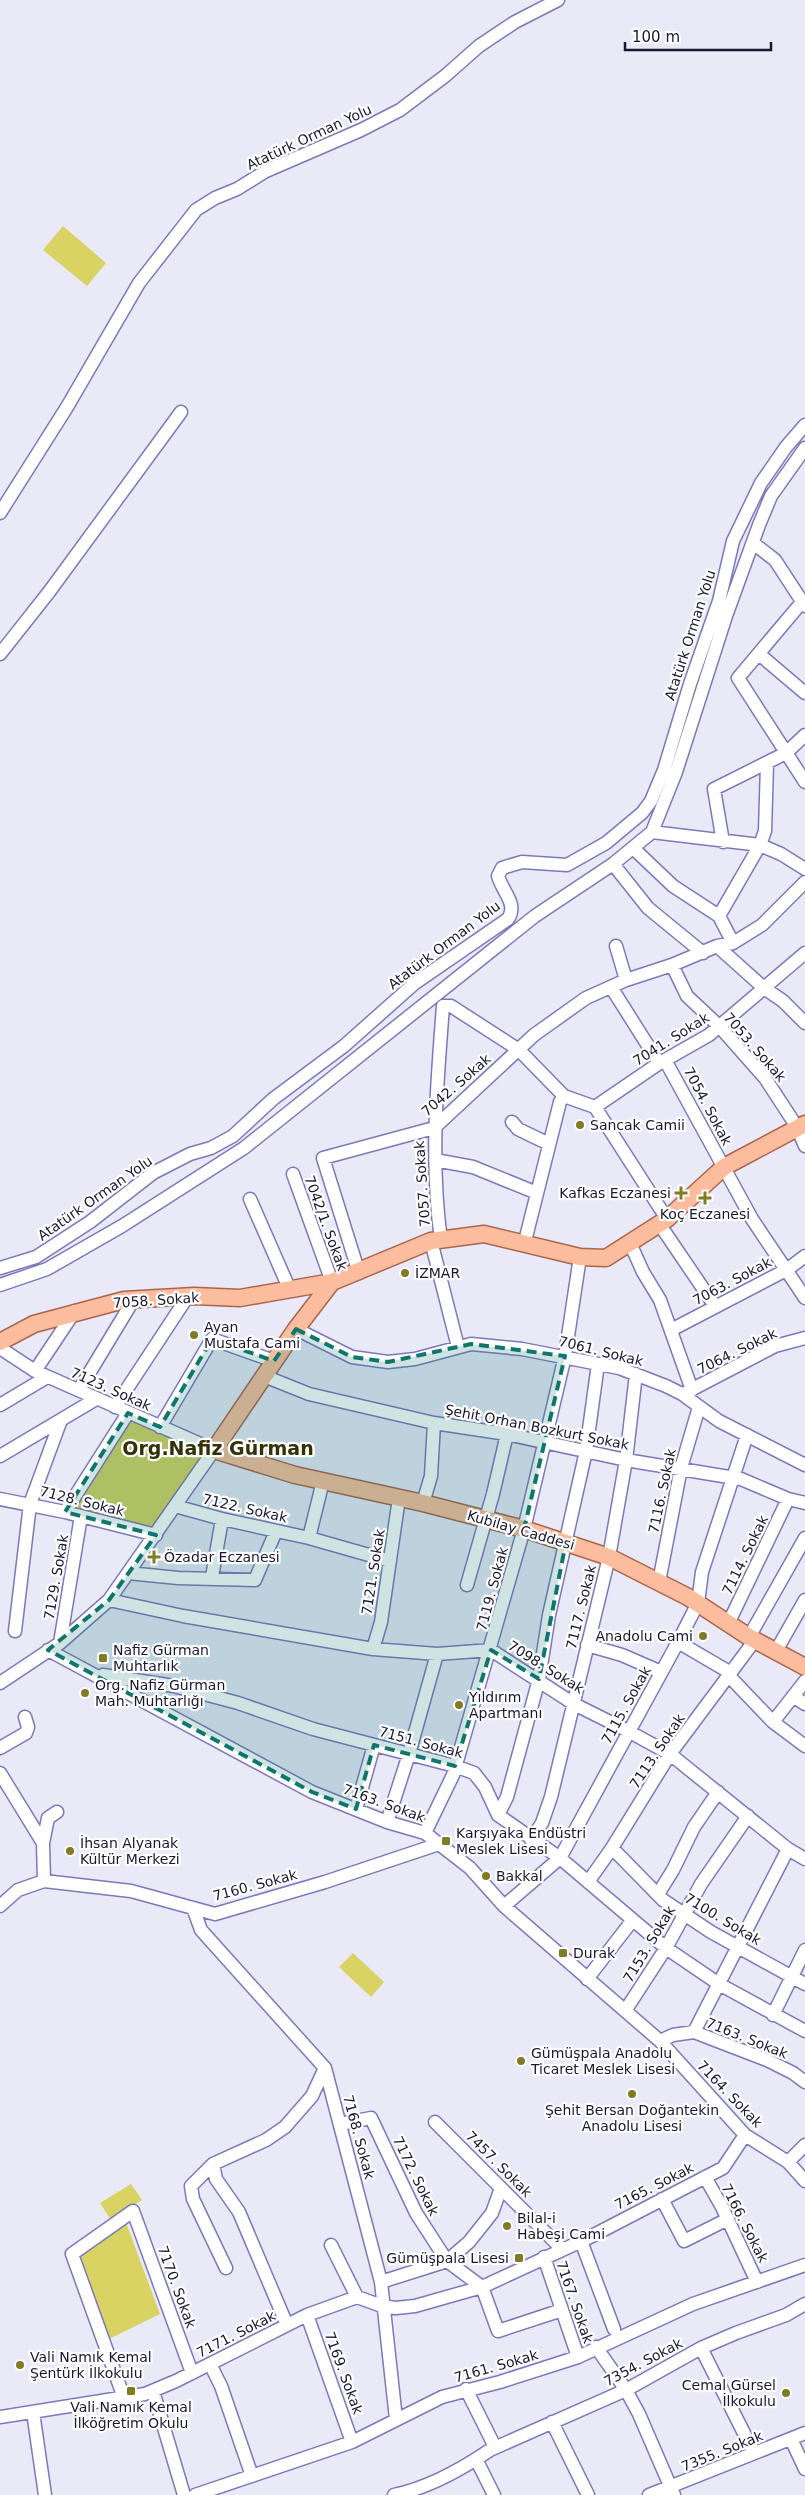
<svg xmlns="http://www.w3.org/2000/svg" width="805" height="2495" font-family="'DejaVu Sans',sans-serif">
  <rect width="100%" height="100%" fill="#e9e9f8"/>
  <path fill="#d8d362" d="M63 226 106 263 87 286 43 250Z
    M130 1419 206 1452 151 1531 72 1511Z
    M353 1953 384 1982 371 1997 339 1967Z
    M131 2184 142 2200 111 2220 100 2203Z
    M124 2217 160 2314 109 2339 76 2256Z"/>
  <g fill="none" stroke-linecap="round" stroke-linejoin="round">
    <defs>
      <path id="minor" d="M0 513 67 407 139 283 196 210 215 198 237 189 266 171 361 130 400 110 445 76 479 46 515 22 558 0
        M753 543 775 560 805 606
        M802 602 738 678 805 782
        M0 654 49 592 181 412
        M759 654 805 693
        M652 832 760 845 781 854 805 869
        M723 842 714 789 786 753 805 735
        M633 848 673 886 719 916 733 943
        M613 864 648 908 703 953
        M719 916 760 845 765 831 767 764
        M616 946 626 980
        M717 946 764 988 783 1001 805 1023
        M672 965 687 996 720 1027 765 1078 797 1127 805 1146
        M611 987 659 1063
        M443 1006H451L519 1050 564 1096 595 1107 667 1219
        M665 1060 752 1219 805 1298
        M595 1107 658 1064 709 1035 805 953
        M512 1122 518 1129 549 1144
        M435 1160 473 1167 537 1193
        M293 1174 332 1282
        M250 1199 289 1288
        M660 1225 715 1306
        M441 1240C430 1162 437 1084 443 1006
        M431 1241 458 1347
        M630 1243 643 1272 660 1300 692 1390
        M524 1245 560 1102 564 1096
        M0 1268 36 1257 90 1222 153 1173 190 1154 211 1148 233 1136 273 1099 344 1046 415 983 508 919C518 904 503 893 498 876L502 868 522 862 567 865 606 843 642 813 651 801 664 770 690 684 719 601 733 541 761 483 786 447 805 425
        M359 1273 323 1158 434 1128 534 1035 586 998 626 980 672 965 717 946 733 943 762 925 805 882
        M0 1285 47 1269 122 1226 244 1148 535 916 613 864 652 832 676 772 726 616 759 525 771 496 805 448
        M296 1329 352 1357 388 1362 415 1359 471 1344 522 1349 619 1368 666 1386 682 1394 719 1421 805 1465
        M671 1330 788 1269 805 1256
        M0 1348 35 1371 214 1450 109 1600 60 1643 0 1683
        M35 1371 75 1311
        M264 1376 309 1394 434 1423 507 1434 626 1460 741 1479 788 1499 805 1503
        M79 1390 134 1299
        M685 1393 775 1346 805 1338
        M0 1405 47 1377
        M115 1407 188 1296
        M160 1427 212 1339 274 1361
        M0 1456 96 1399
        M0 1499 65 1512 156 1535
        M423 1503 431 1476 434 1423
        M175 1506 222 1519 309 1538 390 1561
        M65 1512 128 1413
        M309 1538 323 1481
        M128 1573 178 1578 255 1580 276 1531
        M212 1577 222 1519
        M659 1582 681 1468 699 1407
        M467 1585 493 1494 507 1434
        M109 1600 183 1616 373 1649 437 1654 491 1650 574 1704 628 1731 670 1754 788 1849 805 1859
        M728 1624 788 1499
        M15 1631 30 1504 61 1420
        M749 1637 805 1538
        M678 1642 731 1673
        M60 1643 81 1516
        M587 1645 622 1655 661 1672
        M373 1649 381 1622 399 1498
        M48 1650 312 1792 387 1822 425 1833 470 1868 504 1906 660 2041 745 2135 788 2162 805 2181
        M776 1651 805 1600
        M103 1675 174 1686 238 1703 313 1729 455 1766 474 1773 485 1787 498 1815 560 1858 666 1948 719 1984 805 2031
        M729 1676 773 1722 805 1746
        M793 1696 805 1704
        M773 1722 805 1681
        M0 1748 26 1733 28 1727 25 1717
        M0 1773 43 1843 44 1881
        M356 1809 374 1745
        M498 1815 507 1797 539 1679 549 1615 586 1451 598 1364
        M387 1822 409 1754 437 1654
        M425 1833 453 1775 524 1529 565 1356 580 1257
        M531 1840 542 1823 551 1797 609 1557 626 1460 636 1374
        M43 1843 48 1818 57 1812
        M612 1848 663 1900 711 1932 805 1984
        M588 1882 612 1848 670 1754 755 1640
        M658 1894 673 1870 694 1827 718 1792
        M0 1906 18 1890 44 1881 131 1891 215 1914 325 1882 439 1844
        M504 1906 560 1858 678 1642 698 1603 702 1572 747 1435
        M193 1908 201 1930 325 2068 381 2282 396 2419
        M587 1979 632 1921
        M625 2011 666 1948 701 1884 748 1816
        M773 2015 805 1950
        M694 2032 788 1849
        M660 2041 673 2035 694 2032 767 2060 793 2073 805 2082
        M435 2122 562 2249
        M340 2124 371 2118 416 2213 447 2261 482 2287
        M788 2162 805 2145
        M213 2164 216 2179 239 2212 287 2325
        M705 2177 722 2207 757 2282
        M662 2199 684 2241 728 2219
        M581 2241 614 2329
        M331 2245 357 2297
        M544 2257 578 2357
        M226 2268 193 2199 191 2186 213 2164 266 2140 285 2127 312 2096 325 2068
        M381 2282 447 2261 469 2242 492 2213 501 2188
        M482 2287 498 2331 562 2310
        M307 2315 352 2442
        M596 2347 626 2390 639 2414 674 2495
        M701 2348 754 2453
        M210 2364 221 2386 252 2476
        M466 2389 495 2447
        M153 2391 184 2495
        M124 2398 72 2254 133 2211 192 2373
        M33 2412 45 2495
        M0 2417 145 2394 176 2381 307 2315 357 2297 382 2306 396 2308 415 2306 482 2287 586 2239 723 2168 745 2135
        M552 2422 588 2495
        M791 2439 805 2469
        M476 2459 494 2495
        M195 2495 352 2442 442 2397 500 2382 578 2357 693 2304 805 2265
        M394 2495C428 2488 462 2469 490 2450L626 2390 701 2348 736 2333 786 2315 805 2304
        M649 2495 805 2433"/>
      <path id="major" d="M332 1282 296 1329 214 1450 295 1475 423 1503 524 1529 609 1557 688 1597 749 1637 805 1667
        M0 1342 34 1324 124 1300 194 1296 240 1298 332 1282 431 1241 484 1234 580 1257 606 1258 667 1219 724 1167 805 1124"/>
    </defs>
    <use href="#minor" stroke="#7d78bb" stroke-width="15"/>
    <use href="#major" stroke="#aa664d" stroke-width="19"/>
    <use href="#minor" stroke="#fff" stroke-width="12"/>
    <use href="#major" stroke="#fbbd9d" stroke-width="16"/>
  </g>
  <path fill="#0f766e" fill-opacity="0.2" stroke="#0f766e" stroke-width="4" stroke-dasharray="10 6" stroke-linejoin="round" d="M296 1329 352 1357 388 1362 471 1344 565 1356 524 1529 566 1542 539 1679 491 1650 455 1766 374 1745 356 1809 312 1792 48 1650 109 1600 156 1535 65 1512 128 1413 160 1427 212 1339 274 1361Z"/>
  <g fill="#807c23" stroke="#fff" stroke-width="2">
    <circle cx="580" cy="1125" r="5"/>
    <path d="M678.5 1185.5h5v5h5v5h-5v5h-5v-5h-5v-5h5z"/>
    <path d="M702.5 1190.5h5v5h5v5h-5v5h-5v-5h-5v-5h5z"/>
    <circle cx="405" cy="1273" r="5"/>
    <circle cx="194" cy="1335" r="5"/>
    <path d="M151.5 1549.5h5v5h5v5h-5v5h-5v-5h-5v-5h5z"/>
    <circle cx="703" cy="1636" r="5"/>
    <rect x="98" y="1653" width="10" height="10" rx="2.5"/>
    <circle cx="85" cy="1693" r="5"/>
    <circle cx="459" cy="1705" r="5"/>
    <rect x="441" y="1836" width="10" height="10" rx="2.5"/>
    <circle cx="70" cy="1851" r="5"/>
    <circle cx="486" cy="1876" r="5"/>
    <rect x="558" y="1948" width="10" height="10" rx="2.5"/>
    <circle cx="521" cy="2061" r="5"/>
    <circle cx="632" cy="2094" r="5"/>
    <circle cx="507" cy="2226" r="5"/>
    <rect x="514" y="2253" width="10" height="10" rx="2.5"/>
    <circle cx="20" cy="2365" r="5"/>
    <rect x="126" y="2386" width="10" height="10" rx="2.5"/>
    <circle cx="786" cy="2393" r="5"/>
  </g>
  <g text-anchor="middle" stroke-width="4.5" stroke-linejoin="round" paint-order="stroke">
    <g font-size="14" fill="#1a1732" stroke="#fff">
      <text transform="translate(309 137) rotate(-25)" y="5">Atatürk Orman Yolu</text>
      <text transform="translate(690 635) rotate(-72)" y="5">Atatürk Orman Yolu</text>
      <text transform="translate(444 945) rotate(-37)" y="5">Atatürk Orman Yolu</text>
      <text transform="translate(671 1039) rotate(-32)" y="5">7041. Sokak</text>
      <text transform="translate(755 1047) rotate(49)" y="5">7053. Sokak</text>
      <text transform="translate(456 1085) rotate(-41)" y="5">7042. Sokak</text>
      <text transform="translate(708 1106) rotate(62)" y="5">7054. Sokak</text>
      <text transform="translate(422 1184) rotate(-94)" y="5">7057. Sokak</text>
      <text transform="translate(95 1198) rotate(-35)" y="5">Atatürk Orman Yolu</text>
      <text transform="translate(326 1223) rotate(70)" y="5">7042/1. Sokak</text>
      <text transform="translate(732 1281) rotate(-28)" y="5">7063. Sokak</text>
      <text transform="translate(156 1300) rotate(-4)" y="5">7058. Sokak</text>
      <text transform="translate(601 1351) rotate(14)" y="5">7061. Sokak</text>
      <text transform="translate(737 1351) rotate(-26)" y="5">7064. Sokak</text>
      <text transform="translate(111 1389) rotate(24)" y="5">7123. Sokak</text>
      <text transform="translate(537 1427) rotate(11)" y="5">Şehit Orhan Bozkurt Sokak</text>
      <text transform="translate(662 1491) rotate(-78)" y="5">7116. Sokak</text>
      <text transform="translate(82 1501) rotate(14)" y="5">7128. Sokak</text>
      <text transform="translate(245 1508) rotate(13)" y="5">7122. Sokak</text>
      <text transform="translate(521 1530) rotate(16)" y="5">Kubilay Caddesi</text>
      <text transform="translate(745 1555) rotate(-64)" y="5">7114. Sokak</text>
      <text transform="translate(373 1572) rotate(-81)" y="5">7121. Sokak</text>
      <text transform="translate(56 1577) rotate(-80)" y="5">7129. Sokak</text>
      <text transform="translate(492 1589) rotate(-75)" y="5">7119. Sokak</text>
      <text transform="translate(581 1607) rotate(-76)" y="5">7117. Sokak</text>
      <text transform="translate(546 1667) rotate(32)" y="5">7098. Sokak</text>
      <text transform="translate(626 1705) rotate(-61)" y="5">7115. Sokak</text>
      <text transform="translate(421 1742) rotate(15)" y="5">7151. Sokak</text>
      <text transform="translate(657 1751) rotate(-56)" y="5">7113. Sokak</text>
      <text transform="translate(384 1803) rotate(20)" y="5">7163. Sokak</text>
      <text transform="translate(255 1885) rotate(-15)" y="5">7160. Sokak</text>
      <text transform="translate(723 1919) rotate(31)" y="5">7100. Sokak</text>
      <text transform="translate(649 1944) rotate(-59)" y="5">7153. Sokak</text>
      <text transform="translate(747 2038) rotate(22)" y="5">7163. Sokak</text>
      <text transform="translate(730 2094) rotate(46)" y="5">7164. Sokak</text>
      <text transform="translate(359 2137) rotate(75)" y="5">7168. Sokak</text>
      <text transform="translate(499 2164) rotate(45)" y="5">7457. Sokak</text>
      <text transform="translate(416 2176) rotate(64)" y="5">7172. Sokak</text>
      <text transform="translate(654 2186) rotate(-27)" y="5">7165. Sokak</text>
      <text transform="translate(745 2223) rotate(63)" y="5">7166. Sokak</text>
      <text transform="translate(177 2287) rotate(70)" y="5">7170. Sokak</text>
      <text transform="translate(575 2302) rotate(71)" y="5">7167. Sokak</text>
      <text transform="translate(236 2334) rotate(-27)" y="5">7171. Sokak</text>
      <text transform="translate(643 2362) rotate(-28)" y="5">7354. Sokak</text>
      <text transform="translate(496 2366) rotate(-16)" y="5">7161. Sokak</text>
      <text transform="translate(344 2373) rotate(70)" y="5">7169. Sokak</text>
      <text transform="translate(722 2451) rotate(-22)" y="5">7355. Sokak</text>
    </g>
    <g font-size="14" fill="#1a1732" stroke="#fff" text-anchor="start">
      <text x="590" y="1130">Sancak Camii</text>
      <text x="671" y="1198" text-anchor="end">Kafkas Eczanesi</text>
      <text x="705" y="1219" text-anchor="middle">Koç Eczanesi</text>
      <text x="415" y="1278">İZMAR</text>
      <text x="204" y="1332">Ayan<tspan x="204" dy="16">Mustafa Cami</tspan></text>
      <text x="164" y="1562">Özadar Eczanesi</text>
      <text x="693" y="1641" text-anchor="end">Anadolu Cami</text>
      <text x="113" y="1655">Nafiz Gürman<tspan x="113" dy="16">Muhtarlık</tspan></text>
      <text x="95" y="1690">Org. Nafiz Gürman<tspan x="95" dy="16">Mah. Muhtarlığı</tspan></text>
      <text x="469" y="1702">Yıldırım<tspan x="469" dy="16">Apartmanı</tspan></text>
      <text x="456" y="1838">Karşıyaka Endüstri<tspan x="456" dy="16">Meslek Lisesi</tspan></text>
      <text x="80" y="1848">İhsan Alyanak<tspan x="80" dy="16">Kültür Merkezi</tspan></text>
      <text x="496" y="1881">Bakkal</text>
      <text x="573" y="1958">Durak</text>
      <text x="531" y="2058">Gümüşpala Anadolu<tspan x="531" dy="16">Ticaret Meslek Lisesi</tspan></text>
      <text x="632" y="2115" text-anchor="middle">Şehit Bersan Doğantekin<tspan x="632" dy="16">Anadolu Lisesi</tspan></text>
      <text x="517" y="2223">Bilal-i<tspan x="517" dy="16">Habeşi Cami</tspan></text>
      <text x="509" y="2263" text-anchor="end">Gümüşpala Lisesi</text>
      <text x="30" y="2362">Vali Namık Kemal<tspan x="30" dy="16">Şentürk İlkokulu</tspan></text>
      <text x="776" y="2390" text-anchor="end">Cemal Gürsel<tspan x="776" dy="16">İlkokulu</tspan></text>
      <text x="131" y="2412" text-anchor="middle">Vali Namık Kemal<tspan x="131" dy="16">İlköğretim Okulu</tspan></text>
    </g>
    <g font-size="19" font-weight="bold" fill="#333106" stroke="#fff">
      <text x="218" y="1455">Org.Nafiz Gürman</text>
    </g>
  </g>
  <path d="M625 42v8h146v-8" fill="none" stroke="#1a1732" stroke-width="2.5"/>
  <text x="632" y="42" font-size="15" fill="#1a1732" stroke="#ffffff" stroke-width="4" paint-order="stroke">100 m</text>
</svg>
